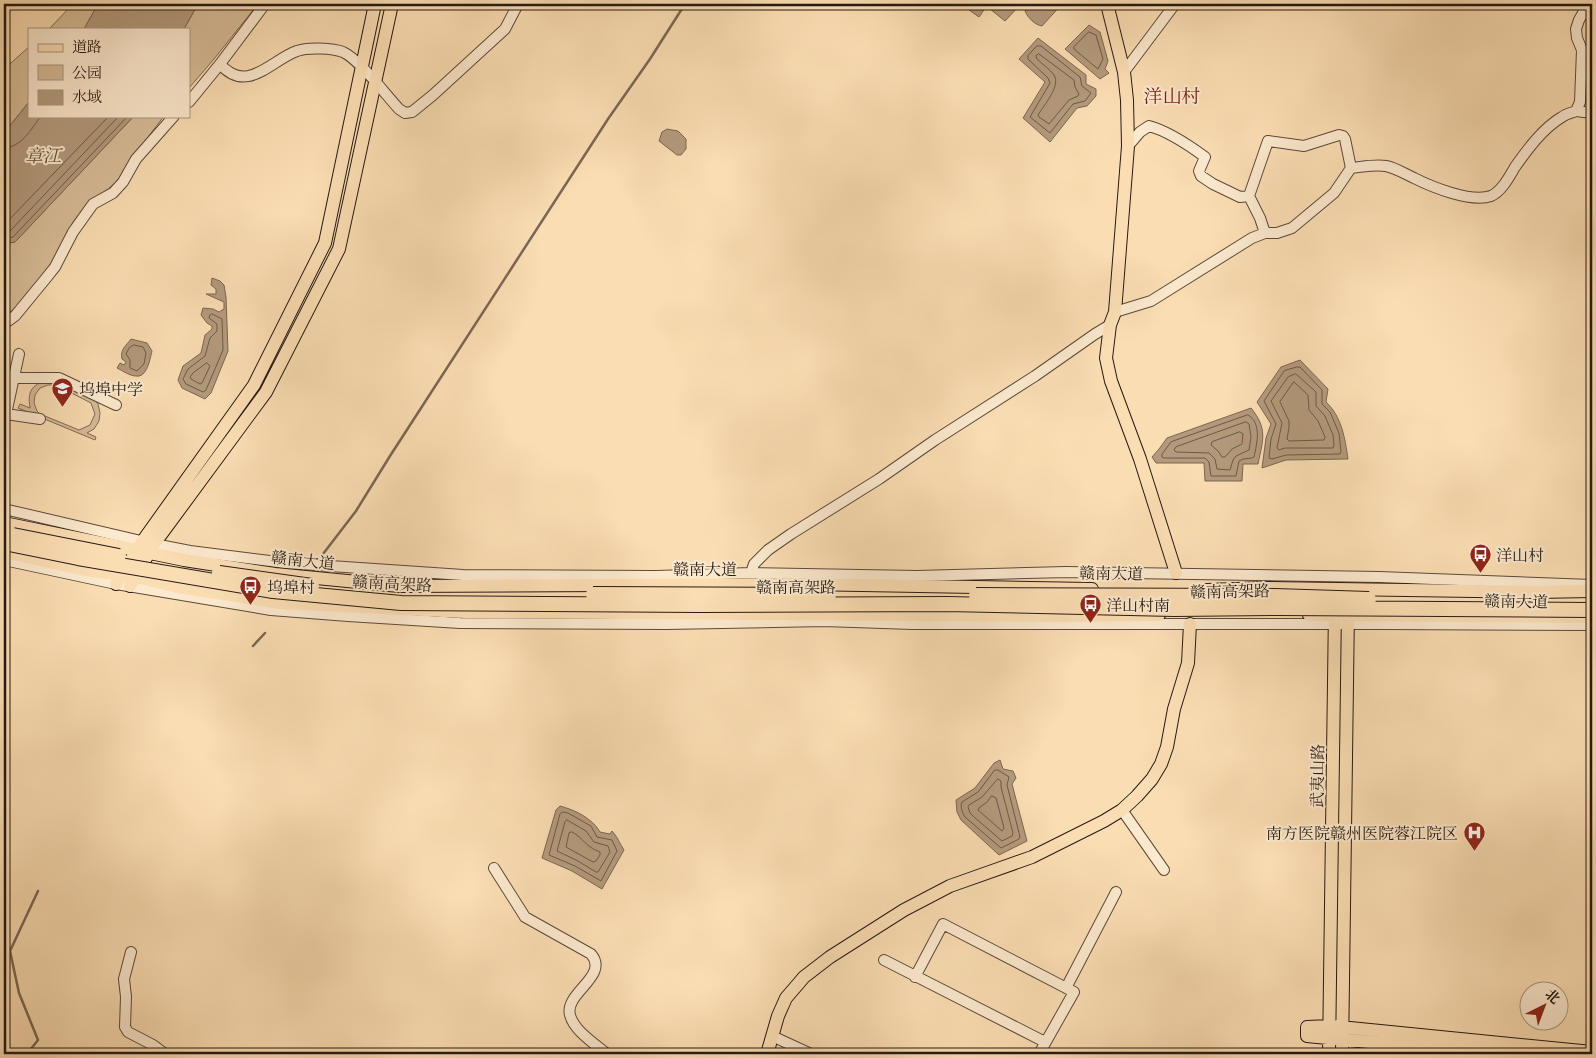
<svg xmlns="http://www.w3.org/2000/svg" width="1596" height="1058" font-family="Cardo,'Noto Serif SC',serif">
  <rect width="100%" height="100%" fill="#fbddb3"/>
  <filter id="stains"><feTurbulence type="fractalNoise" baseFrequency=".004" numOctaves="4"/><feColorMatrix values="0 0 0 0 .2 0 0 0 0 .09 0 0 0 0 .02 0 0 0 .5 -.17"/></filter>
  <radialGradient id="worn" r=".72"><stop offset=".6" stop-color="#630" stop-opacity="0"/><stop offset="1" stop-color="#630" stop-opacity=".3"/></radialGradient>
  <path fill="#d7bc98" stroke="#7e6a55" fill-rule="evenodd" d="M73 4H98L84 29H49Z
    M198 4H258L214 59 189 88V29H184Z
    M29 47V102L8 128 4 130V69Z
    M134 116H164L129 162 121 178 108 189 89 201 73 222 53 262 20 305 4 316V244L15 242Z
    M51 379 96 401 98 404 100 413 99 421 94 429 87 433 96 437 95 440 18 408 20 404 30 408C27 389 33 384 51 379ZM48 385H56L91 403 95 414 90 425 79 430 40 414 37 411 34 403 35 395 40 388Z"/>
  <path fill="#b39a7c" stroke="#7b6652" d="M98 4H198L184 29H84Z
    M963 4H988L979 17 962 5Z
    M994 4H1021L1005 21 990 9Z
    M1032 4H1062L1042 26C1035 25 1028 18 1025 11Z
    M1089 25 1100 32 1108 61 1105 69 1109 73 1100 79 1065 49Z
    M1038 38 1086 75V84L1096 89V96L1087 106 1077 108 1050 142 1023 118 1045 82 1019 59Z
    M29 102V116H134L15 242 4 244V130L8 128Z
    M667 129 678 131 686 139V149L681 155H677L659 141 662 132Z
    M212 278 220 281 224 285 226 297 228 351 211 393 205 399 182 388 178 380 183 366 201 353 205 335 212 329V326L207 323 201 315 203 308 213 309 219 312 224 309V302L206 294H216V289L211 285Z
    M131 339 147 343 152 351C150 359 147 378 136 376 130 376 123 371 117 368L120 363 124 365 126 362 122 359C120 349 126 346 131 339Z
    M1300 360 1328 389 1326 402C1342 417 1345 439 1348 459L1286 460 1262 468 1266 438 1271 424 1257 402 1281 367Z
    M1251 408C1268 429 1263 440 1258 464H1243L1242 481H1205L1204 463H1156L1152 457 1159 449 1167 438Z
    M1000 760 1003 769 1013 771 1016 778 1012 784 1027 841 999 855 961 820 957 812 956 800 975 788 994 763Z
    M560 806C575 810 592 818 600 832L610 834 612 831C617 836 620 844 624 850L602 889 572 871 542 858 556 810Z"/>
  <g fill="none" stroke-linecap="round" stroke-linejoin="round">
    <path stroke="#6c5a47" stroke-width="1" d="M1089 32 1096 35 1103 59 1098 69 1074 49V47Z
      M1037 46H1041L1080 77 1082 86 1091 93 1085 101 1073 104 1050 133 1030 117 1050 83 1048 78 1028 59V56Z
      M1039 54 1074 80 1075 87 1079 94 1078 96 1069 100 1049 124 1039 117 1038 115C1044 105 1061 86 1054 75 1050 69 1042 64 1037 59L1036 56Z
      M4 148C22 147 31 129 41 116
      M4 225 109 116
      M4 233 10 231 119 116
      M4 239 13 237 128 116
      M212 314 222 319 223 350 206 390 203 392 186 384 183 379 188 369 205 356 210 338 217 331V324L209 318 210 315Z
      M134 345 143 347 146 353 144 364 137 371 130 368V360L126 354 129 348Z
      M207 363 210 366 202 383 200 384 191 379 190 377 193 373Z
      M1297 367H1300L1322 390V404L1330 412 1339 433 1341 451 1340 454 1286 455 1272 459 1269 458 1271 439 1276 424 1264 401 1284 371Z
      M1296 374 1316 392V406L1325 416 1333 435 1334 445 1333 448H1285L1279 450 1277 448 1282 423 1271 401 1288 377Z
      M1294 382 1308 395 1309 410 1318 421 1325 437 1324 440 1289 441 1287 439 1289 428V421L1280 402Z
      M1248 415C1262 423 1257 443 1254 457L1252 458 1243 459 1239 461 1236 476H1211L1209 462 1205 458H1164L1162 457V454L1171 442Z
      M1246 422 1249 424 1251 437 1249 450 1236 456 1233 460 1230 470 1217 469 1215 459 1209 453 1176 452 1174 450 1176 447Z
      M1240 432 1243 434 1242 444 1232 449 1225 457H1222L1218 451 1211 445 1212 442Z
      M995 770H998L1009 777 1007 785 1020 837 1019 839 1001 848 965 817C962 812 960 807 962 802L978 792Z
      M998 779 1001 781V787L1013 833 1012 836 1002 841 974 817 970 813 968 807 969 805 982 797Z
      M992 796 996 798 1004 828 1002 831 978 810 979 808 987 802Z
      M563 812 568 813 591 826 597 837 612 840 617 851 601 881 575 866 549 855 560 814Z
      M567 820 586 831 594 842 608 846 610 852 598 872H596L578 861 557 851 565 822Z
      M572 832C585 839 584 846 600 852V855L596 861 593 862 566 847 569 833Z"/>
    <path stroke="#7b6652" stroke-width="2.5" d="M323 554 356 511 390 456 608 119 650 59 685 4
      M253 646 265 633
      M27 1054 38 1040 19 993 10 951 38 891"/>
    <defs>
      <path id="minor" d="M220 64C247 95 271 60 297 51 307 47 333 48 343 52 359 59 386 95 399 109L405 113 412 112 433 95 505 29 518 4
        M1124 72 1175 4
        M189 102 220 64 265 4
        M1576 111 1592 113
        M1249 196 1268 141 1304 146 1339 135 1343 136 1345 139 1351 168C1362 167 1375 164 1386 166 1396 168 1405 174 1414 178 1432 187 1471 203 1491 196 1502 191 1509 177 1515 167 1527 150 1543 128 1562 117 1566 114 1571 113 1576 111L1580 102 1582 50 1577 38 1576 29 1579 20 1583 13 1592 5
        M1265 233H1277L1292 228 1334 193 1351 168
        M1115 312 1151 301 1252 238 1265 233 1260 218 1249 196 1240 197 1213 184 1201 176 1199 171 1205 157C1190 146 1168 131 1149 126L1140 132 1128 146
        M4 324 15 316 47 277 55 267 73 232 93 204 113 193 123 182 136 159 174 116
        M13 378H59L116 405
        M6 414 19 354
        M4 415 6 414 40 419
        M4 509 154 544 190 551 286 563 463 575 656 576 751 573 917 576 1066 572 1379 577 1592 585
        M4 560 116 584 271 610 348 616 460 623 666 624 824 621 912 624H1383L1592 625
        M751 573 754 564 768 550 791 534 879 479 935 440 1035 376 1095 334 1110 325
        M1122 810 1164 870
        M494 868 525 917 591 954C610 976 564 993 570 1015 574 1031 595 1044 607 1054
        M131 952 124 979 126 997 125 1027 128 1032 153 1045 165 1054
        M884 960 1045 1042
        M915 977 943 924 1074 992 1039 1054
        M1066 988 1116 892
        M772 1036 811 1054"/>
      <path id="major" d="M1107 4 1124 72 1127 100 1128 146 1115 312 1110 325 1106 358 1111 381 1140 459 1176 573
        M4 523 184 560 275 574 399 586 805 584 1092 589
        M4 552 85 570 136 577 178 587 280 603 464 612 1066 616 1159 615
        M116 584 142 542 254 385 325 243 375 4
        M130 586 154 544 266 392 339 249 392 4
        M1207 590 1265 588 1536 592 1592 591
        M1309 615 1592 617
        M767 1054 778 1016 786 998 804 977 830 957 904 910 950 886 1032 857 1104 821 1122 810 1137 796 1152 779 1161 764 1167 747 1174 709 1188 663 1190 624
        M1329 1054 1335 608
        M1342 1054 1348 609
        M1492 1054 1307 1036V1027L1330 1026 1592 1052"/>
    </defs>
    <use href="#minor" stroke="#5b4a3a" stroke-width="12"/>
    <use href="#major" stroke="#261912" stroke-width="14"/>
    <use href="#minor" stroke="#fce9ce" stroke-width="10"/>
    <use href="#major" stroke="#fbddb3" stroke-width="12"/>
    <defs>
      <path id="highway-bridge" d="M13 535 119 556
        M4 543 78 558 273 591 401 603 700 605 947 604 1174 609 1279 608 1592 610
        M219 573 312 586
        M593 594 829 595
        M976 595 1275 596 1369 599"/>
    </defs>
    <use href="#highway-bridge" stroke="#261912" stroke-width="16" stroke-linecap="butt"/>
    <use href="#highway-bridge" stroke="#fbddb3" stroke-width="14"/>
  </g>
  <defs>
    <symbol id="school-pin" viewBox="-11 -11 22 30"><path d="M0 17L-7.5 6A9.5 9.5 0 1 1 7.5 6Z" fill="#8f2418" stroke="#fce9ce"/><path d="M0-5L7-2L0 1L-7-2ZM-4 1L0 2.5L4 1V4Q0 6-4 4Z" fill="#fff"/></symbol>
    <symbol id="bus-pin" viewBox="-11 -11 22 30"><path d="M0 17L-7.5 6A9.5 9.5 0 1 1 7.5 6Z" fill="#8f2418" stroke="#fce9ce"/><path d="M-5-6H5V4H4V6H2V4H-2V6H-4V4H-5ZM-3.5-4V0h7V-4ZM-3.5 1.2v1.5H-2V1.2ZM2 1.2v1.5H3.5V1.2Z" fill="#fff"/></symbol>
    <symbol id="hospital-pin" viewBox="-11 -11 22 30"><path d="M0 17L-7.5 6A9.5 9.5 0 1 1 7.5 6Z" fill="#8f2418" stroke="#fce9ce"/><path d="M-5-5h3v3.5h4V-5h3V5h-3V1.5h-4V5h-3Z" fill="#fff"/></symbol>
  </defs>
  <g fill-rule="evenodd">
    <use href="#school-pin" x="50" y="376" width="25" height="34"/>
    <use href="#bus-pin" x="1468" y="542" width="25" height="34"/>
    <use href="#bus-pin" x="238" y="574" width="25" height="34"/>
    <use href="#bus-pin" x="1078" y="592" width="25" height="34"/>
    <use href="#hospital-pin" x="1462" y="820" width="25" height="34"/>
  </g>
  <g text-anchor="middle" stroke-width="4" stroke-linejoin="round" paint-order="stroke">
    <g font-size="16" fill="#261912" stroke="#fce9ce" text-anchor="start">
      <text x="79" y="395">坞埠中学</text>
      <text x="1496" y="561">洋山村</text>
      <text x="267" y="593">坞埠村</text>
      <text x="1106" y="611">洋山村南</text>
      <text x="1458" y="839" text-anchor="end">南方医院赣州医院蓉江院区</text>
    </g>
    <g font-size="16" fill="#261912" stroke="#fce9ce">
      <text transform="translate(303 560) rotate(6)" y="6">赣南大道</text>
      <text x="705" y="575">赣南大道</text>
      <text transform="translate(1111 573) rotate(1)" y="6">赣南大道</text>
      <text transform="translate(392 583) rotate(3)" y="6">赣南高架路</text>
      <text x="796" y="593">赣南高架路</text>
      <text transform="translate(1230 591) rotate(-1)" y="6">赣南高架路</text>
      <text transform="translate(1516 601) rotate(1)" y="6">赣南大道</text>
      <text transform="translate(1317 776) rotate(-89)" y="6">武夷山路</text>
    </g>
    <g font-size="18" font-style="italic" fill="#5e4d3c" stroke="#fce9ce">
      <text x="43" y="162">章江</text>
    </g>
    <g font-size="19" fill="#7a1f14" stroke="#fce9ce">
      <text x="1172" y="103">洋山村</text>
    </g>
  </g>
  <rect width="1596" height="1058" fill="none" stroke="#fbddb3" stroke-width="20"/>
  <rect x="5" y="5" width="1586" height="1048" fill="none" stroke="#261912" stroke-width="2.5"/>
  <rect x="10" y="10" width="1576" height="1038" fill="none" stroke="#261912"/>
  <rect x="28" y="28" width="162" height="90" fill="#fce9ce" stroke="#a69683"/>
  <rect x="38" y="44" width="25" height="8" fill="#fbddb3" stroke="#a69683"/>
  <text x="72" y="52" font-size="15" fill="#261912">道路</text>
  <rect x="38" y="65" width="25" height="15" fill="#d7bc98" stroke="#a69683"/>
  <text x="72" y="78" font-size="15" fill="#261912">公园</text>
  <rect x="38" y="90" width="25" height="15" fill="#b39a7c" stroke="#a69683"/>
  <text x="72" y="102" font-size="15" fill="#261912">水域</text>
  <g transform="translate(1544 1006) rotate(42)"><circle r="24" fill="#fce9ce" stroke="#a69683"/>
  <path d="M0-4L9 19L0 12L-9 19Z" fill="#8f2418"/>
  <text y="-8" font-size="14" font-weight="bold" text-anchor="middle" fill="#261912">北</text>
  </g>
  <rect width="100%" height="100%" filter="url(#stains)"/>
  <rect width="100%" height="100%" fill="url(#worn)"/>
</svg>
